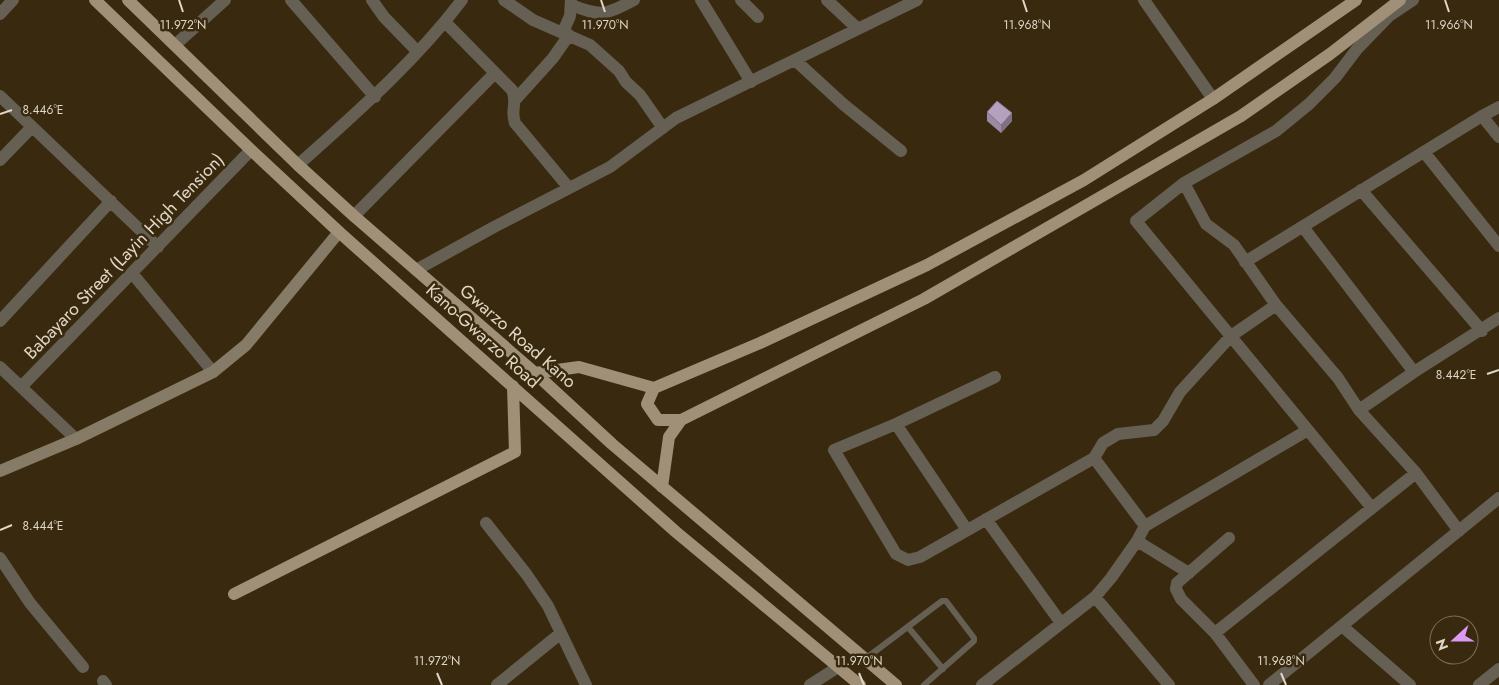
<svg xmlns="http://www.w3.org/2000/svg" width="1499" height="685" font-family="Jost,sans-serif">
  <rect width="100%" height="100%" fill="#392a0f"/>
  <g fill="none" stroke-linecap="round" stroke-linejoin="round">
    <path stroke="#665f53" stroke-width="6" d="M908 627 943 669
      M865 659 942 601H946L974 638V641L924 685"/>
    <path stroke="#665f53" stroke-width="12" d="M291 0 375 97
      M372 0 384 17 418 52
      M504 0 533 20 590 45 619 71 626 82 640 95 663 128
      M701 0 751 82
      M741 0 758 17
      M827 0 858 29
      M1144 0 1213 99
      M571 5C602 17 605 15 634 0
      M0 14 13 0
      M445 22 512 90C518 104 510 109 515 123L569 188
      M563 32 570 16 571 0
      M175 45 225 0
      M795 60 843 104 901 151
      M0 96 158 247
      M516 99 553 58 569 35
      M1482 116 1499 137
      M1424 152 1499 246
      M0 160 32 127
      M298 165C356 113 415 62 462 0
      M1184 183 1206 224 1234 245 1276 305 1338 378 1359 410 1416 473 1459 531
      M1361 190 1482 331
      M354 216 494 74
      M1303 227 1414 372
      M1245 262 1482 116 1499 107
      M416 270 494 227 610 167 676 118 917 0
      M132 273 213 372
      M0 321 111 201
      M0 367 76 439
      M995 377 896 424 834 450 896 554 908 560 920 557 1094 458 1103 443 1118 434 1154 430 1163 421 1180 392 1231 336 1276 305
      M22 386 251 150
      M1359 410 1414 372 1499 318
      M896 424 967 530
      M1094 458 1145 526
      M1372 508 1136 221 1184 183 1276 131 1309 104 1335 78 1357 49 1389 16 1413 0
      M986 519 1061 623
      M486 523 527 575 548 606 586 685
      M1229 538 1177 583 1176 589 1181 599 1215 633 1254 685
      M1137 541 1189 573
      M0 558 30 603 83 667
      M1095 597 1169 685
      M1342 626 1410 685
      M1215 633 1416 473
      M103 681 106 685
      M497 685 561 633
      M810 685 838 667
      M982 685 1095 597 1111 578 1137 541 1145 526 1308 430
      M1269 685 1499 498
      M1479 685 1499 669"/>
    <path stroke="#867b67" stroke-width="12" d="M0 471 76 439 213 372 246 345 339 232"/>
    <path stroke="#9f9077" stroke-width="12" d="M95 0 251 150 339 232 676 532 860 685
      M128 0 298 165 354 216 535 373 612 444 896 685
      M535 373 579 367 654 388 760 343 927 265 1084 180 1213 99 1356 0
      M654 388 647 404 658 420H681
      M662 487 669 437 681 420 924 299 1241 116 1330 54 1400 0
      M234 594 515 452 513 386"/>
  </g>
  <path fill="#9c8aa3" d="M987 112 1012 121 1001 133 987 121Z"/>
  <path fill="#7f7084" d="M1012 113V121L1001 133V125Z"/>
  <path fill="#b5a0bd" stroke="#7f7084" d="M997 101 1012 113 1001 125 987 112Z"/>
  <path fill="none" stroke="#dfd6c6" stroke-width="2" d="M179 0 183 12M601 0 605 12M1023 0 1027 12M1445 0 1449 12M0 114 12 110M1487 374 1499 370M0 530 12 525M437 673 442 685M859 673 864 685M1281 673 1286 685"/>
  <g text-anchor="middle" stroke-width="5" stroke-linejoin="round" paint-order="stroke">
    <g font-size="18" fill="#dfd6c6" stroke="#392a0f">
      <text transform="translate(124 256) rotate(-46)" y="6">Babayaro Street (Layin High Tension)</text>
      <text transform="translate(483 336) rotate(42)" y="6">Kano-Gwarzo Road</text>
      <text transform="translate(518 336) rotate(41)" y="6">Gwarzo Road Kano</text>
    </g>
  </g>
  <g font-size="12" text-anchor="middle" fill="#dfd6c6" stroke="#392a0f" stroke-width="5" stroke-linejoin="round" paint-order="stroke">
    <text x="1449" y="29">11.966°N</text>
    <text x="183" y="29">11.972°N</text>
    <text x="605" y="29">11.970°N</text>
    <text x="1027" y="29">11.968°N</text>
    <text x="43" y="114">8.446°E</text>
    <text x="1456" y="379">8.442°E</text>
    <text x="43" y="530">8.444°E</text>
    <text x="437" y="665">11.972°N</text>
    <text x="859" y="665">11.970°N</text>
    <text x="1281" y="665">11.968°N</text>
  </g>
  <g transform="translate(1454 640) rotate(249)"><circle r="24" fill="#392a0f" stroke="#7b6f58"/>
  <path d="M0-4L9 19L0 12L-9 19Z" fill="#dc99f4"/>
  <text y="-8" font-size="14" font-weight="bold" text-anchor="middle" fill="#dfd6c6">N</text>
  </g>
</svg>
